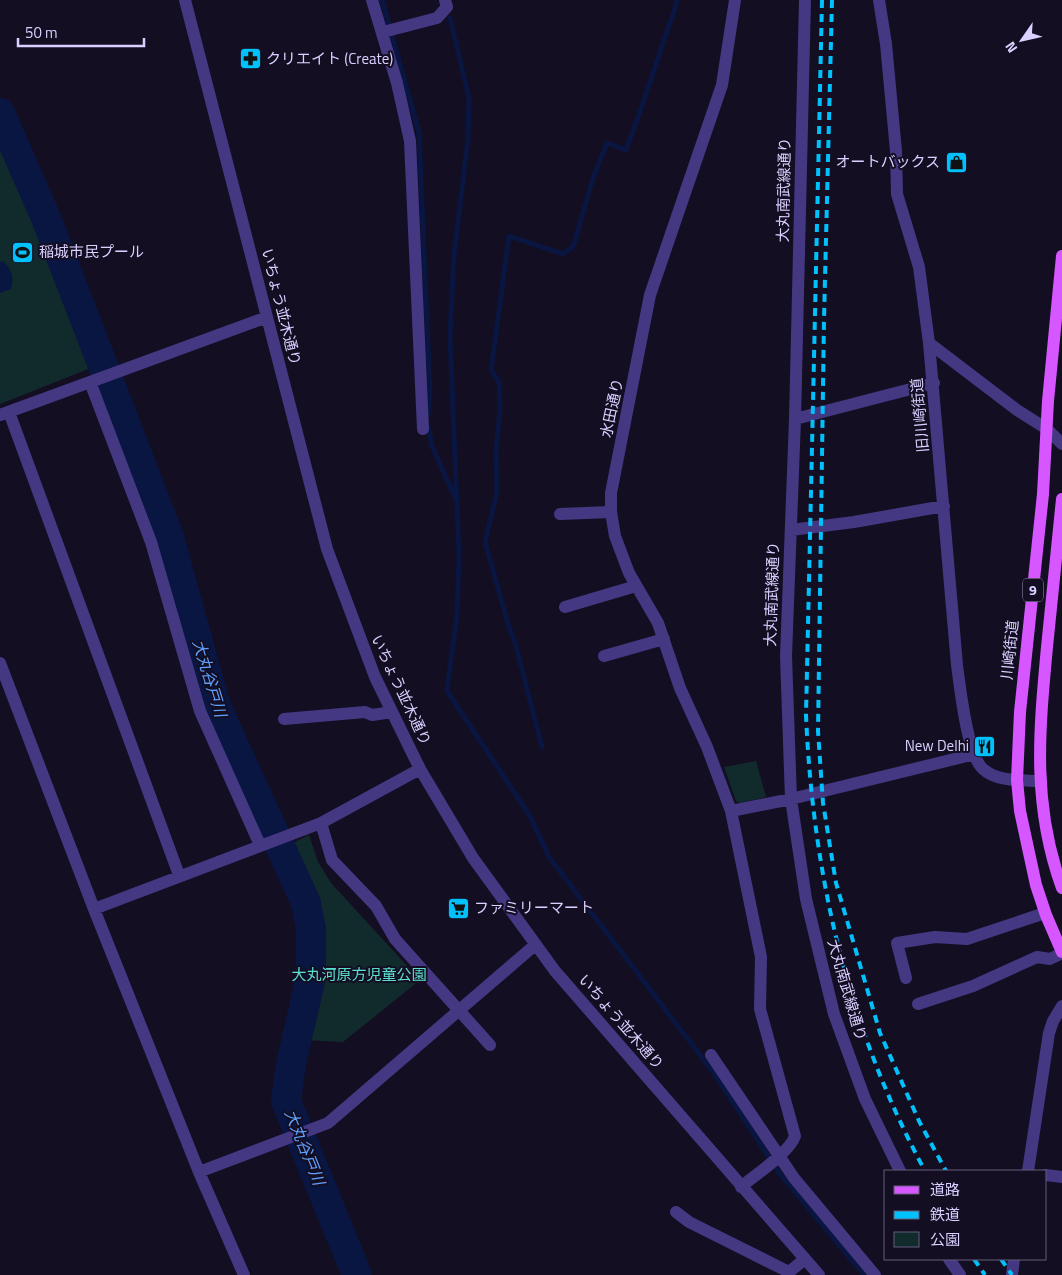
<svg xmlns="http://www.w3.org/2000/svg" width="1062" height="1275" font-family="'Titillium Web','Noto Sans JP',sans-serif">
  <rect width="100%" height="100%" fill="#140e23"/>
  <path fill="#112b2d" d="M0 136 91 368 0 404Z
    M756 761 766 797 740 803 736 801 724 767Z
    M309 835 318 862 331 883 420 980 343 1042 303 1040C327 961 321 920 287 846Z"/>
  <path fill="#091641" d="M3 261C12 270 14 277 11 289L0 293V262Z"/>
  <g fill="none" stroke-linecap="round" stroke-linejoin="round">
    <path stroke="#091641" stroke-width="5" d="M382 0 419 132 430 394 428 415
      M450 18 469 98 468 139 454 254 450 336 459 556 457 614 447 691 530 816 549 857 713 1072 780 1174 864 1275
      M428 426 432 446 457 502
      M542 747 516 646 509 627 485 542 497 492 496 451 500 410 499 382 491 370 509 236 563 254 573 247 593 178 607 143 626 150C640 113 652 77 664 40 668 26 674 15 677 0"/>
    <path stroke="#091641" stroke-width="30" d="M0 113 46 218 169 537 215 704 306 903 311 929V977L291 1064 286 1101 357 1275"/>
    <path stroke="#453883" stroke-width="12" d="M185 0 327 549 375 677 420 769 473 858 555 971 819 1275
      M372 0 397 83 410 141 423 429
      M735 0 722 85 650 295 611 493V512L615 536 629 573 658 623 680 688 707 747 731 811 761 957 760 1009 795 1136C790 1152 755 1175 741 1187
      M805 0 795 419 786 656 791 799 806 899 834 1014 865 1099 900 1171
      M879 0 886 44 896 151 897 194 919 267 929 343 957 665C960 687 967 755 983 769 997 782 1021 780 1039 781
      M383 32 437 18 447 7 445 0
      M929 343 1017 410 1047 429 1062 444
      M90 382 151 542 200 711 260 845
      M9 412 179 875
      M0 415 267 317
      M795 419 934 383
      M560 514 611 512
      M791 530 854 522 944 506
      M565 607 636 586
      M604 656 664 639
      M0 663 94 909 199 1172 244 1275
      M284 719 365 712 372 715 392 712
      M731 811 791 799 975 754
      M321 823 332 860 376 906 395 939 490 1045
      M94 909 321 823 420 769
      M906 978 897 943 935 937 967 939 1045 913
      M918 1004 973 986 1037 957 1050 959 1062 953
      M711 1055 794 1178 875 1275
      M1028 1171 1049 1033 1053 1021 1062 1006
      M199 1172 328 1123 535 945
      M1046 1175 1062 1177
      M676 1212 689 1222 789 1272 805 1259
      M949 1259 960 1275
      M1012 1275 1014 1259"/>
    <path stroke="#d657ff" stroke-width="12" d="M1062 256 1048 401 1043 494 1020 712 1017 780 1020 811 1036 885 1046 915 1062 952
      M1062 499C1057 549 1052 598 1047 647 1039 733 1032 805 1062 888"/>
    <path stroke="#00c1fb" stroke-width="4" stroke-dasharray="8 6" stroke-linecap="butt" d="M822 0 806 715C813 877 848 1028 925 1171
      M832 0 824 319 818 731 823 803 836 883 880 1033 919 1121 946 1171
      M974 1259 985 1275
      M1001 1259 1012 1275"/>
  </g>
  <defs>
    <symbol id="pharmacy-square" viewBox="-11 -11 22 22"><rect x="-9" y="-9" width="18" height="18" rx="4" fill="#00c1fb" stroke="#140e23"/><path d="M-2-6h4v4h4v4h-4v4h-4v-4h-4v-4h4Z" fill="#111"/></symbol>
    <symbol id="shop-square" viewBox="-11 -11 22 22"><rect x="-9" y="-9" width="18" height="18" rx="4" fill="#00c1fb" stroke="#140e23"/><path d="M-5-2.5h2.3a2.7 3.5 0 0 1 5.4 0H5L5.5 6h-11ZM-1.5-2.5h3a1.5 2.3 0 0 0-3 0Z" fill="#111"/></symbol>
    <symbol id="stadium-square" viewBox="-11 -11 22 22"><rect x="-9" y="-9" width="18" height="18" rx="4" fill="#00c1fb" stroke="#140e23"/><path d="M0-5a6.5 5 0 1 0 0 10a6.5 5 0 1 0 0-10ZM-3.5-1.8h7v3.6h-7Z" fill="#111"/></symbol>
    <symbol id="restaurant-square" viewBox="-11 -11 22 22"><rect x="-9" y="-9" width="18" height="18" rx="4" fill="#00c1fb" stroke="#140e23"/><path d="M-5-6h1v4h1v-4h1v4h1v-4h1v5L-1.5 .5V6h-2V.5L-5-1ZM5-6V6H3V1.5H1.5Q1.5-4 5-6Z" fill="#111"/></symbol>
    <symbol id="supermarket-square" viewBox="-11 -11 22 22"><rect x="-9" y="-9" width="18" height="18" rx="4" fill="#00c1fb" stroke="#140e23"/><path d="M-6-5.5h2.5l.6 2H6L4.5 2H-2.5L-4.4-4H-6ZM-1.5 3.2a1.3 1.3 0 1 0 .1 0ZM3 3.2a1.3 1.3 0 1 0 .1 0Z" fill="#111"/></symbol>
  </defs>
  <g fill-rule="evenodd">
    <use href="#pharmacy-square" x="238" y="46" width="25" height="25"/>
    <use href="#shop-square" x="944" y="150" width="25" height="25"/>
    <use href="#stadium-square" x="10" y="240" width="25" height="25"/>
    <use href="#restaurant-square" x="972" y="734" width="25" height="25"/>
    <use href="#supermarket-square" x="446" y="896" width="25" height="25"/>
  </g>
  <g text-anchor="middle" stroke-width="4" stroke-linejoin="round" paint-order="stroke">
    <rect fill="#140e23" stroke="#9f96bd" stroke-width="1" x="1023" y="578.5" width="20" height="23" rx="4"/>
    <g font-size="14" font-weight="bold" fill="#dbd0ff">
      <text x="1033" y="595">9</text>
    </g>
    <g font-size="15" fill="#dbd0ff" stroke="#140e23" text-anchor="start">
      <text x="266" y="64">クリエイト (Create)</text>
      <text x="940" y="167" text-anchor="end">オートバックス</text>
      <text x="39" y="257">稲城市民プール</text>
      <text x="969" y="751" text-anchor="end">New Delhi</text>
      <text x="474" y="913">ファミリーマート</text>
    </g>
    <g font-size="15" fill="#dbd0ff" stroke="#140e23">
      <text transform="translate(784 190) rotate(-89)" y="5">大丸南武線通り</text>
      <text transform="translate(281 307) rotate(76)" y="5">いちょう並木通り</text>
      <text transform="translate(612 408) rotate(-78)" y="5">水田通り</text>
      <text transform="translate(920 415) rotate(-95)" y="5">旧川崎街道</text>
      <text transform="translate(772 594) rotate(-88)" y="5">大丸南武線通り</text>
      <text transform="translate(1010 650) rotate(-84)" y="5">川崎街道</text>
      <text transform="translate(401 690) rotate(65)" y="5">いちょう並木通り</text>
      <text transform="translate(847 990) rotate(74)" y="5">大丸南武線通り</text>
      <text transform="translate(621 1022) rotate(49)" y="5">いちょう並木通り</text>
    </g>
    <g font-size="15" fill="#5be0d0" stroke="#140e23">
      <text x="359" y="980">大丸河原方児童公園</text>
    </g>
    <g font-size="16" font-style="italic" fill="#5ea0ff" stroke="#140e23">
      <text transform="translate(210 678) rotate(73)" y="6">大丸谷戸川</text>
      <text transform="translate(305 1147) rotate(68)" y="6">大丸谷戸川</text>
    </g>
  </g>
  <rect x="884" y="1170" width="162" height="90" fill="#140e23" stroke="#645c7b"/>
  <rect x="894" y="1186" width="25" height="8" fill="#d657ff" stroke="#645c7b"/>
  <text x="930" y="1195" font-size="15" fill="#dbd0ff">道路</text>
  <rect x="894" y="1211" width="25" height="8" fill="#00c1fb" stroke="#645c7b"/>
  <text x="930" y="1220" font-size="15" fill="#dbd0ff">鉄道</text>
  <rect x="894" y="1232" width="25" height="15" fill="#112b2d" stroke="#645c7b"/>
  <text x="930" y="1245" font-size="15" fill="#dbd0ff">公園</text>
  <g transform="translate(1022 40) rotate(236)" stroke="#140e23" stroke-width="4" paint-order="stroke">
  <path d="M0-4L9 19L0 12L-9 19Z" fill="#dbd0ff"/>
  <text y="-8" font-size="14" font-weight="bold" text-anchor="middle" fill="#dbd0ff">N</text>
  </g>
  <path d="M18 38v8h126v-8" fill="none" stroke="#dbd0ff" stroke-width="2.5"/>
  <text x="25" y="38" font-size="15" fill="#dbd0ff" stroke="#140e23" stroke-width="4" paint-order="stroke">50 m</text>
</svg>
